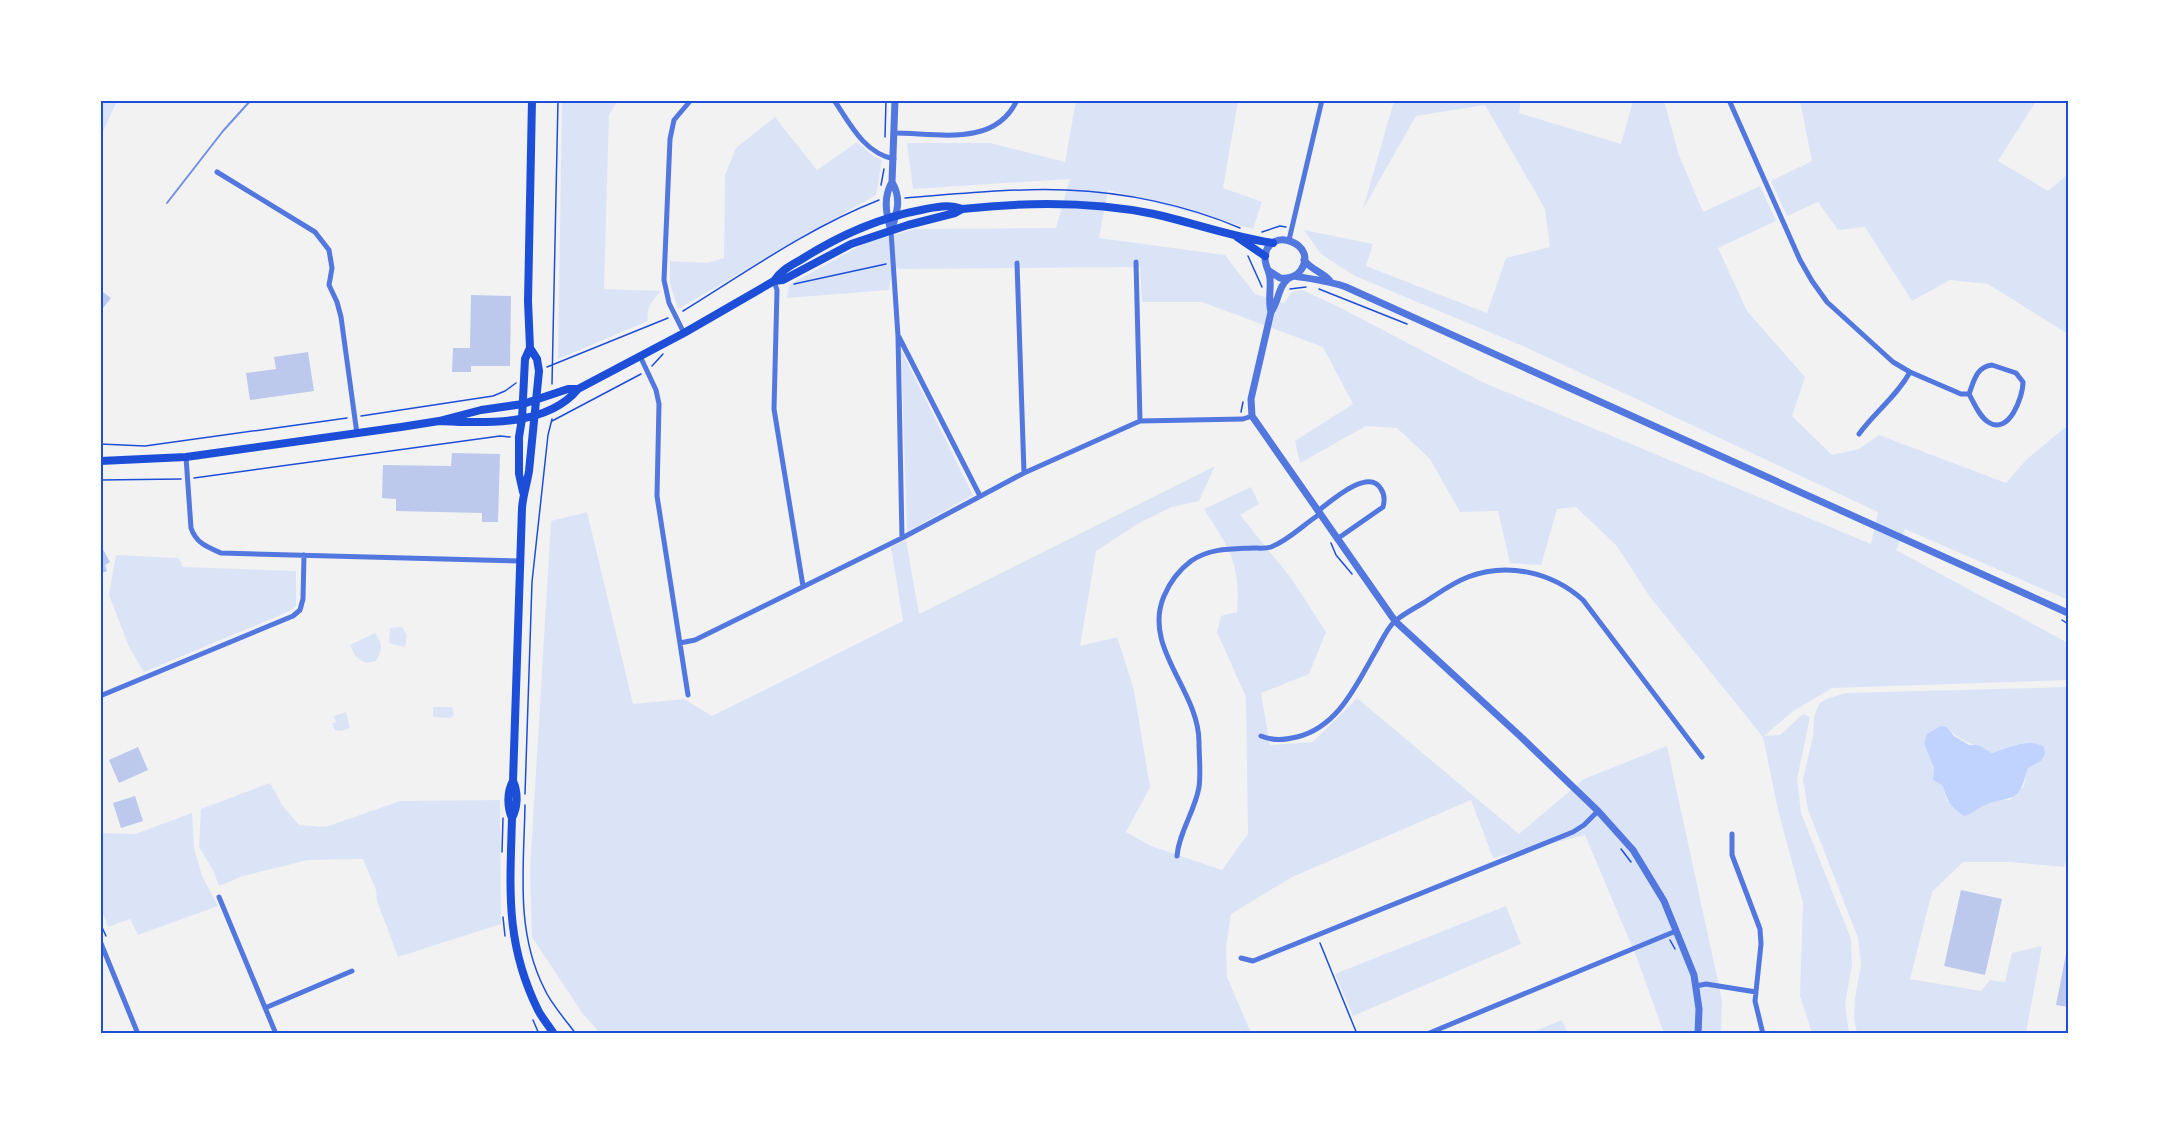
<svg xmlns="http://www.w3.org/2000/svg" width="2169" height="1134" font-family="'Alegreya Sans',sans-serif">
  <rect width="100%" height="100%" fill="#f2f2f2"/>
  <path fill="#dbe4f7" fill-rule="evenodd" d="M101 100 117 101 101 136 100 101Z
    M562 101H617L609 115 604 289 661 291C652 301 646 307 648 321L558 359Z
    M1076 101H1238L1223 188 1262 202 1253 229 1108 190 1099 238 1225 255 1255 294 1284 303 1292 292 1302 290 1337 306 1482 382 1871 544 1878 512 1523 346 1355 276 1321 254 1304 230 1373 244 1366 266 1487 313 1506 258 1550 247 1545 209 1485 105 1416 116 1363 209 1394 101H1521L1519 113 1621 144 1633 101H1664L1679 155 1703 212 1760 186 1776 221 1718 248 1747 311 1805 377 1792 416 1832 455 1859 449 1879 435 2006 483 2027 459 2068 425V600L1905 529 1896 550 2068 643V680L1832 688 1792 712 1764 736 1780 735 1803 714 1810 717 1797 779 1801 813 1851 939 1852 965 1845 1004 1849 1033H1812L1800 996 1803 903 1778 810 1763 737 1650 597 1616 545 1576 507 1557 509 1541 565 1510 563 1498 511 1460 512 1430 459 1397 428 1366 426 1300 463 1295 441 1353 404 1323 347 1202 302H1142L1140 267 892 269 889 290 787 298 789 285 865 243 915 229 1056 228 1070 179 913 189 907 143H990L1065 162Z
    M1800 101H2036L1998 161 2048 191 2068 174V334L1988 284 1950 280 1912 301 1865 227 1838 230 1818 202 1787 216 1771 181 1812 161Z
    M775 117 817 170 857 142 872 155 882 160 876 195 678 309 670 283V261L707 263 724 258 725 175 736 148Z
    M901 350 973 495 907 532Z
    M1215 466 1199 501 1172 507 1139 523 1096 551 1080 646 1117 637 1134 690 1150 787 1126 832 1151 846 1222 870 1248 834 1246 697 1217 632 1221 616 1237 612C1241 564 1229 548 1204 509L1251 487 1259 504 1240 515 1291 578 1326 632 1309 674 1261 693 1270 745 1313 742 1357 698 1519 834 1584 779 1667 746 1722 1000 1721 1033H1664L1636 956 1585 835 1493 858 1471 800 1292 877 1231 914 1226 947 1227 977 1251 1033H600L583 1014 532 937 530 871 551 521 587 512 633 704 684 699 712 716 903 621 891 547 906 540 919 614Z
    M116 555 179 558 183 567 296 571V606L290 611 144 672 129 647 109 595Z
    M402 627 407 635 405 647 389 643 390 628Z
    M375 633C383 646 383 647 376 661L366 663 356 657 350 645Z
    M2068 687V854L2064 867 2009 862H1963L1932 892 1910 979 1981 991 1990 980 2005 982 2012 953 2042 946 2026 1033H1857L1854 1019 1855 998 1861 965 1858 938 1808 810 1803 779 1813 737 1814 717 1819 704 1826 699 1846 693ZM1947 727C1961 744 1975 743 1992 753 2007 748 2029 737 2043 747L2045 754 2041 761 2028 768 2024 786 2010 800 1999 799 1979 807 1947 801 1943 786 1933 780 1934 768 1924 744Z
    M433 707H452L454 715 451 718 433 717Z
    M346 712 350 728 341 731 335 730 332 723 336 722 334 716Z
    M270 783 282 805 299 825 326 827 400 801 500 800 501 924 398 957 377 901 376 890 363 859 308 860 243 876 219 886 213 870 199 847 201 809Z
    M192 813 194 848 202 876 218 906 138 935 130 919 108 927 101 908V833L135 834Z
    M1506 906 1521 944 1353 1016 1335 974Z
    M1562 1020 1568 1033H1530Z"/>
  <path fill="#bfd3fe" d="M1941 726 1947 727 1954 736 1969 745H1978L1992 753C2008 748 2029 737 2044 747L2045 754 2041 761 2028 768C2017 807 2015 793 1985 805 1975 809 1975 813 1964 816 1951 807 1947 801 1943 786L1933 780 1934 768 1924 744 1927 734Z"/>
  <path fill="#bdc9ec" d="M100 290 111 298 100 312Z
    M471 295 511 296 510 366H471V372H452L453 348H470Z
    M308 352 314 391 250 400 246 373 276 369 274 357Z
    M452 453 500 454 498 522H482V513L396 511V499L382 498 383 465 451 466Z
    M100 544 110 562 105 565 107 571 100 574Z
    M138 747 148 770 119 783 109 760Z
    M135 796 143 821 121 828 113 803Z
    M1961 890 2002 899 1985 975 1944 966Z
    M2067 949H2068V1007L2056 1005Z"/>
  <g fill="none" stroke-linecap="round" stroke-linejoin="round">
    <path stroke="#1d4ed8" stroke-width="1.5" d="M885 137 886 100
      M881 185 884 169
      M905 198C958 194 1013 188 1066 190 1124 192 1186 205 1240 228
      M1262 232 1280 226 1286 227
      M1248 256 1262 287
      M794 284 886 264
      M1290 289 1306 287
      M1319 289 1407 324
      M683 311C746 272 810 227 879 200
      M652 366 663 354
      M547 367 668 318
      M552 384 558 100
      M1241 412 1243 402
      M361 416 493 396 505 391 516 383
      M552 421 641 374
      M100 444 145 446 347 418
      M194 478 500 436 510 437
      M100 480 181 479
      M1331 543 1336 555 1352 574
      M2062 620 2068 624
      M525 794 532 582 548 435 552 419
      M525 805C524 867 515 930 544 988 551 1004 565 1019 576 1034
      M1621 849 1631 862
      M502 852 503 818
      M503 917 505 936
      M100 923 106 936
      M1670 940 1675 949
      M1320 943 1357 1034
      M533 1020 539 1034"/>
    <path stroke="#5277de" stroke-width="5" d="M834 100C850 124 864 153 894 159
      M1729 100 1800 260 1812 281 1827 302 1893 362 1910 372 1961 394H1969
      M894 133C936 133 995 148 1017 100
      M217 172 315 232 329 250 332 268 329 285 337 302 341 317 357 434
      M891 231 898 336 902 538
      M1289 240 1322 100
      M1136 262 1140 421
      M1017 263 1024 473
      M774 281 777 290 774 409 803 586
      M684 333 669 303 664 280 670 139 674 120 691 100
      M899 337 980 496
      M640 356 656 390 659 404 657 496 688 695
      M1992 365 2016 373 2023 382C2023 397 2009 436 1988 422 1979 416 1974 403 1969 394 1974 381 1976 367 1992 365Z
      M1859 434C1875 412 1897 396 1910 372
      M186 457 191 528C196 543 207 547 221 553L520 561
      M1318 511C1331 501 1369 467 1381 489 1385 495 1385 500 1383 507L1337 539
      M680 643 695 640 902 538 1024 473 1140 421 1243 419 1252 416
      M100 696 293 616 300 610 303 599 304 555
      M1261 736C1274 741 1284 740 1297 737 1339 727 1357 683 1377 649 1382 640 1387 629 1394 622 1403 614 1415 608 1425 602 1439 593 1452 583 1468 577 1507 562 1552 572 1583 600L1702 757
      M1732 834V855L1760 929 1761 944 1755 1001 1763 1034
      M1177 856C1179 832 1195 811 1199 787 1201 773 1199 756 1199 742 1199 690 1142 648 1164 596 1170 582 1179 570 1191 561 1210 548 1231 549 1253 548 1258 548 1265 549 1271 547 1289 540 1304 524 1320 514
      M219 897 276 1034
      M100 941 138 1034
      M1241 958 1253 961 1573 832 1584 825 1598 811
      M1696 986 1706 984 1756 992
      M265 1008 352 971
      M1427 1034 1676 931"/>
    <path stroke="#5277de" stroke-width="7" d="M891 231C886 213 883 198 892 182L895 100
      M891 231C897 213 902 199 892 182
      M1304 260C1311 270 1323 272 1330 281
      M1268 270 1280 278C1288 279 1296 277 1301 270 1319 244 1269 225 1265 256 1264 265 1270 271 1270 279 1271 290 1268 301 1271 312
      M1294 276C1312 279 1330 281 1346 287L2068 613
      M1289 278C1278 286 1279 301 1271 312L1251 399 1252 416 1395 621 1520 736 1598 811 1633 850 1664 901 1694 975 1699 1009 1698 1034"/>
    <path stroke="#1d4ed8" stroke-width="8" d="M1237 237 1265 256
      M774 281C781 270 792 265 802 259 840 235 878 218 921 210 935 207 949 204 962 209
      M439 421C483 423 547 427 578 389L684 333 774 281 783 280 851 244 908 225 955 213 962 209C1025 202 1091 201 1154 214 1194 223 1232 237 1273 243
      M100 461 186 457 401 427 439 421 481 410 523 404 568 389H578
      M523 492 519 474V437L522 419 525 359 530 348 528 301 532 100
      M513 781C507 791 507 807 512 818 510 890 505 943 538 1010 542 1018 549 1026 554 1034
      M512 818C518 807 518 792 513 781L522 508C523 495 527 484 529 471L539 371 537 359 530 348"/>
    <path stroke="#7290e2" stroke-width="2" d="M167 203 223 131 251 100"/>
  </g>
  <rect width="2169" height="1134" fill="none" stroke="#ffffff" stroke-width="204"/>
  <rect x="102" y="102" width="1965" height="930" fill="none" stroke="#1d4ed8" stroke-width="2"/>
</svg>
